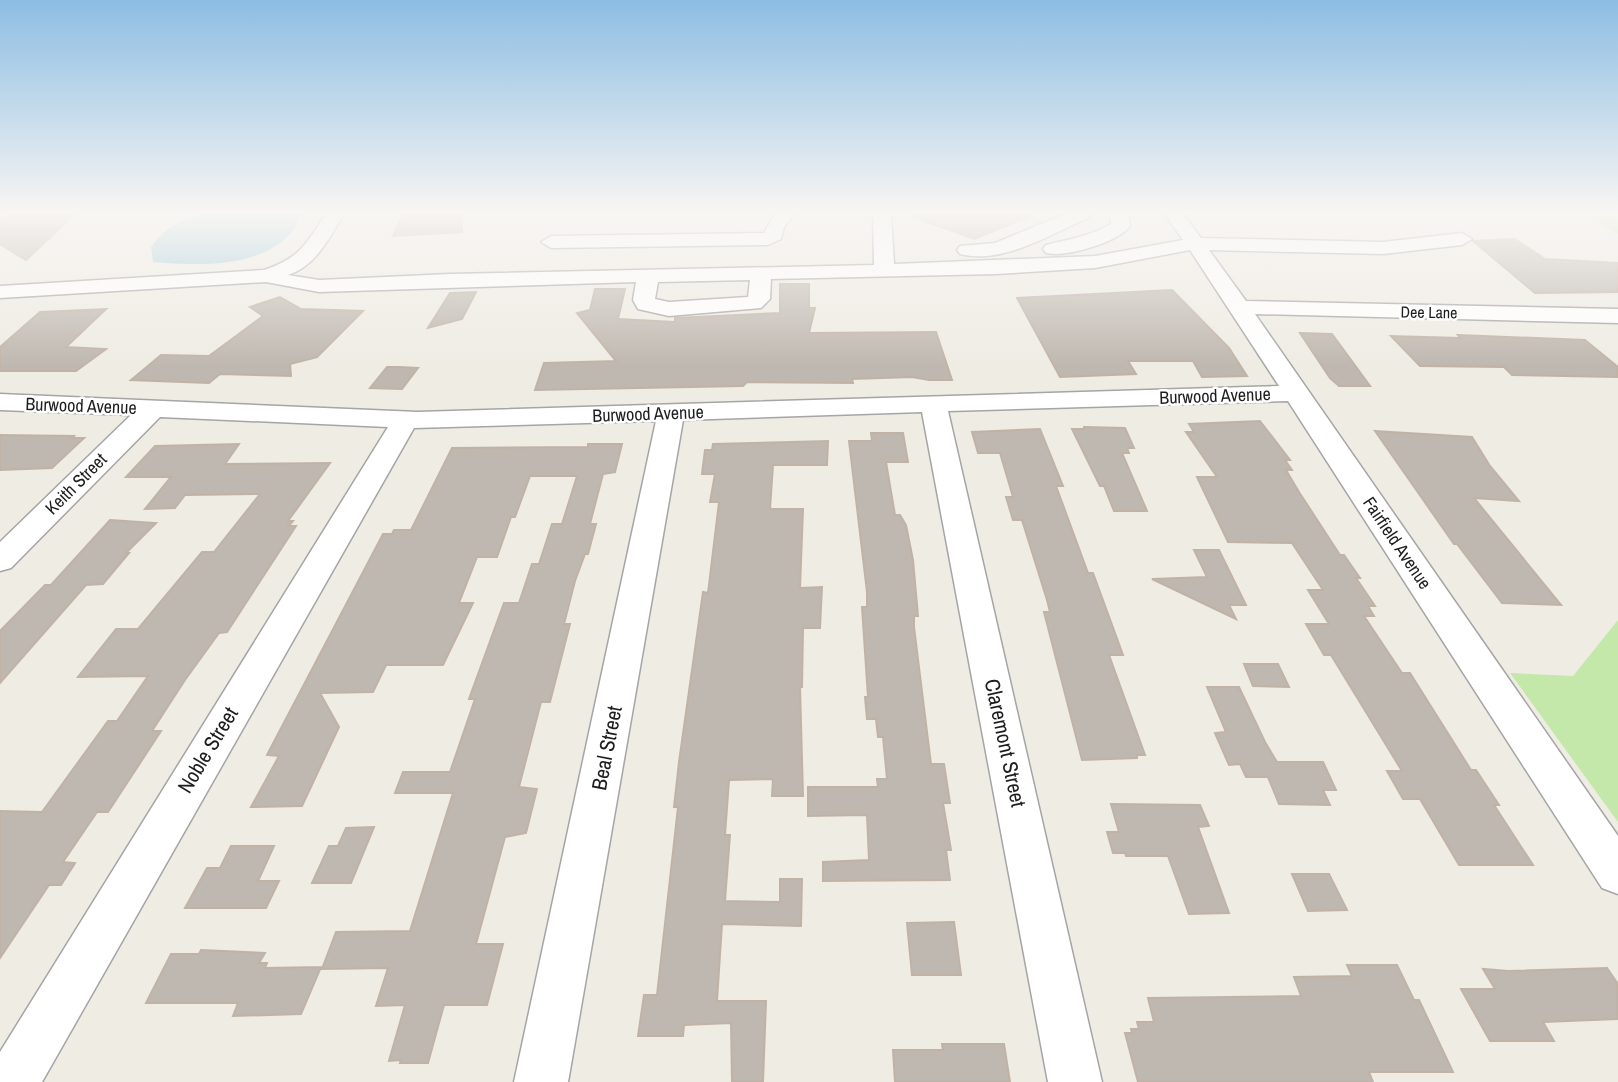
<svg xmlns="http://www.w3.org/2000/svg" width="1618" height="1082" font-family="'Archivo Narrow',sans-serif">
  <rect width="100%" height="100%" fill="#efece4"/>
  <path fill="#c4e8aa" d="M1484 214H1618V234L1588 217Z
    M1618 620V822L1510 673 1573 676Z"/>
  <path fill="#a5cbdb" d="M205 214H302C279 270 202 266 153 262L151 247C168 225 179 221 205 214Z"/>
  <path fill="#bfb8b0" stroke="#c0b3a6" stroke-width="2" d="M8 214H75L26 260 0 244V221Z
    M403 214H461L462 232 393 236Z
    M913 214H1033V215L974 239 913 217Z
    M1515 239 1545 259 1618 263V292L1535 293 1473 241Z
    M780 284H809V308H815L809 333 936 332 952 380H929L912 377 852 379 853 383 747 382 743 386 535 390 544 363 616 361 577 313 590 310 595 289H625L618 319 675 322V318L780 313Z
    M1172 290 1229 348 1247 376 1202 377 1193 361H1128L1136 374 1060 377 1017 298Z
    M476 292 462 319 428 328 450 293Z
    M280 297 301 309 363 311 317 357 290 364 291 376 220 374 209 383 131 380 161 355 209 356 263 316 250 307Z
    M106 309 66 347 106 349 76 371H0V347L40 312Z
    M1300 333 1332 334 1370 386H1339L1330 378Z
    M1458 335 1585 340 1618 367V377L1512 375 1504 367 1420 366 1391 336 1461 338Z
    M387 367H398L418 368 402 389 370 388Z
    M1260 421 1290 460H1285L1292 470H1286L1299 492 1340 555H1344L1360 578H1356L1375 606H1368L1374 616H1364L1402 673H1410L1471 770H1476L1499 805H1494L1533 865H1459L1420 799H1403L1387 771H1402L1331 655H1324L1306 624H1329L1308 590H1323L1292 543 1228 542 1197 477H1217L1186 432H1194L1189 424Z
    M1084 427 1125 428 1134 448H1127L1129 453H1122L1147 511H1114L1104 486H1100L1072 429H1084Z
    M1040 429 1063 486H1056L1088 573H1093L1123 655H1109L1145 755H1137V758L1082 760 1044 612H1050L1047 600 1022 520H1013L1006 497H1013L1000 453H978L972 432Z
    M1375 431 1472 437 1490 466 1519 501 1474 498 1561 605 1502 603 1457 544H1454Z
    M871 433H903L908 462H886L895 515H900L906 525 913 560 918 616H914V627L931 764H944L950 803H943L951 850H946L950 880 823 881V862L869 860 867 815 808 816V787H878L877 779H887L883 737H878L876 719H867L865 697H868L862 607H867V592L849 441H872Z
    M0 435 74 436 72 438H84L52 468 0 470Z
    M828 441 827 465H773L770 509H803L800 588 822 587 820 628H803L802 687H800L803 796H772L773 779 729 780 725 835H730L725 901 780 902V879H802L801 926 722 924 717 1001H766L763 1082H732L731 1023 684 1025 683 1036H638L644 995H657L678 807H674L679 762 703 592 708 593 719 502H710L715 474H702L705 450H712L713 444Z
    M239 444 225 464 330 463 288 521H293L289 526H296L227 632 219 633 185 680 152 731H161L108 812H97L63 862 75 863 61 885H49L0 958V811L42 812 108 721H117L148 676 78 677 116 629H138L202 552H214L260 494 185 495 175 508 145 509 171 477H126L155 446Z
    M588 444H622L615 472 603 474 590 524H596L588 554H585L575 581 564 624H570L550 702H541L519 787 537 789 526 833 505 837 476 944H503L487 1005H444L428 1063H400L401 1060 389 1061 405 1005 376 1006 388 968 322 969 336 932 410 931 453 793H395L403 772H450L475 699H469L504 603H519L532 564H539L552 524H562L577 476H530L515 517H511L497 557H477L459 603H473L443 665H386L373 692 320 693 339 727 302 806 251 807 279 756 267 755 383 534H392L394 530H411L452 448 588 447Z
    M110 520 156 523 126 553H129L103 584 86 585 0 683V631L45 585H51Z
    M1194 550H1219L1246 605H1229L1236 619 1152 579 1207 577Z
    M1244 664H1278L1289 687 1253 686Z
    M1207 687H1239L1265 742 1277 762H1323L1336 790H1323L1330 805 1279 804 1268 777H1246L1240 764 1229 765 1215 733 1226 732Z
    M1111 804 1200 805 1209 826 1198 827 1229 913 1189 914 1168 856H1126L1125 853H1113L1107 832H1119Z
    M374 827 351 883H312L329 846H338L346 828Z
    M231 846H274L258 881H279L266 908H185L207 868H220Z
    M1292 874H1329L1347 910 1308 911Z
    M954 922 961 975H912L907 923Z
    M201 950 265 953 259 963H267L265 968 321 967 301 1014 233 1016 238 1003H146L171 954H199Z
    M1347 965H1397L1414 1000H1419L1453 1072H1369L1373 1082H1138L1125 1033H1132L1131 1029H1139L1137 1022H1154L1148 998 1301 996 1294 977 1352 976Z
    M1607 968 1618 984V1019L1543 1022 1554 1041H1490L1461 989H1495L1483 969 1508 971Z
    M942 1044H1004L1010 1082H895L893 1050H943Z"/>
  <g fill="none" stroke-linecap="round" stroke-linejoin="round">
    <defs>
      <path id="minor" d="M326 214H344C329 238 316 266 288 275L319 280 450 274 874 265 873 214H891L894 264 1095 256 1183 240 1165 214H1183L1201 238 1383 242 1462 233 1472 239 1462 245 1383 254 1209 250 1246 301 1618 309V323L1255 314 1618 836V894L1602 888 1288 401 948 411 1102 1082H1048L922 412 683 420 568 1082H514L656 421 414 428 42 1082H0V1052L388 427 160 417 11 568 0 571V542L131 415 0 410V394L418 412 1279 386 1190 250 1095 268 996 274 771 279 770 299 761 308 669 316 638 309 633 300 636 282 319 292 266 282 0 298V286L264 270C300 258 306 244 326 214ZM750 280 748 297 669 302 655 299 658 282Z
        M775 214H794L784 227 781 239 768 245 551 248 541 242 551 236 764 233Z
        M1065 214H1091L1088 218C1050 234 1003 265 960 254L957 250 960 246 995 243Z
        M1110 214H1128L1130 226C1118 242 1066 258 1046 253L1043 249 1046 245C1069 239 1091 236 1111 224Z"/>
    </defs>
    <use href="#minor" stroke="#a5a5a5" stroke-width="3"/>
    <use href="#minor" fill="#fff" fill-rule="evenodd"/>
  </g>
  <linearGradient id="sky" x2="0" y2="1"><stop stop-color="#8dbde3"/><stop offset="0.58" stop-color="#f8f6f3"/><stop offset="1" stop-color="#f8f6f3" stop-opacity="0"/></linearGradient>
  <rect width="1618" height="366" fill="url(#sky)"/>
  <g text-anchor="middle" stroke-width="5" stroke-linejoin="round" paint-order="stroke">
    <g font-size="16" fill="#1e1e1e" stroke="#fff">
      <text transform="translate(1429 312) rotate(1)" y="6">Dee Lane</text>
    </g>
    <g font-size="18" fill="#1e1e1e" stroke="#fff">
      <text transform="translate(1215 396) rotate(-2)" y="6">Burwood Avenue</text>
      <text transform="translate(81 406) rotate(2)" y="6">Burwood Avenue</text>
      <text transform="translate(648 414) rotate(-2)" y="6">Burwood Avenue</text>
      <text transform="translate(76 484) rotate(-45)" y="6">Keith Street</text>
      <text transform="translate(1397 543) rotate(56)" y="6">Fairfield Avenue</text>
    </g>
    <g font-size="21" fill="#1e1e1e" stroke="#fff">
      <text transform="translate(1005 743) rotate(78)" y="7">Claremont Street</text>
      <text transform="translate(607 748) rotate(-79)" y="7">Beal Street</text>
      <text transform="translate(208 750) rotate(-59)" y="7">Noble Street</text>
    </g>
  </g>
</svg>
